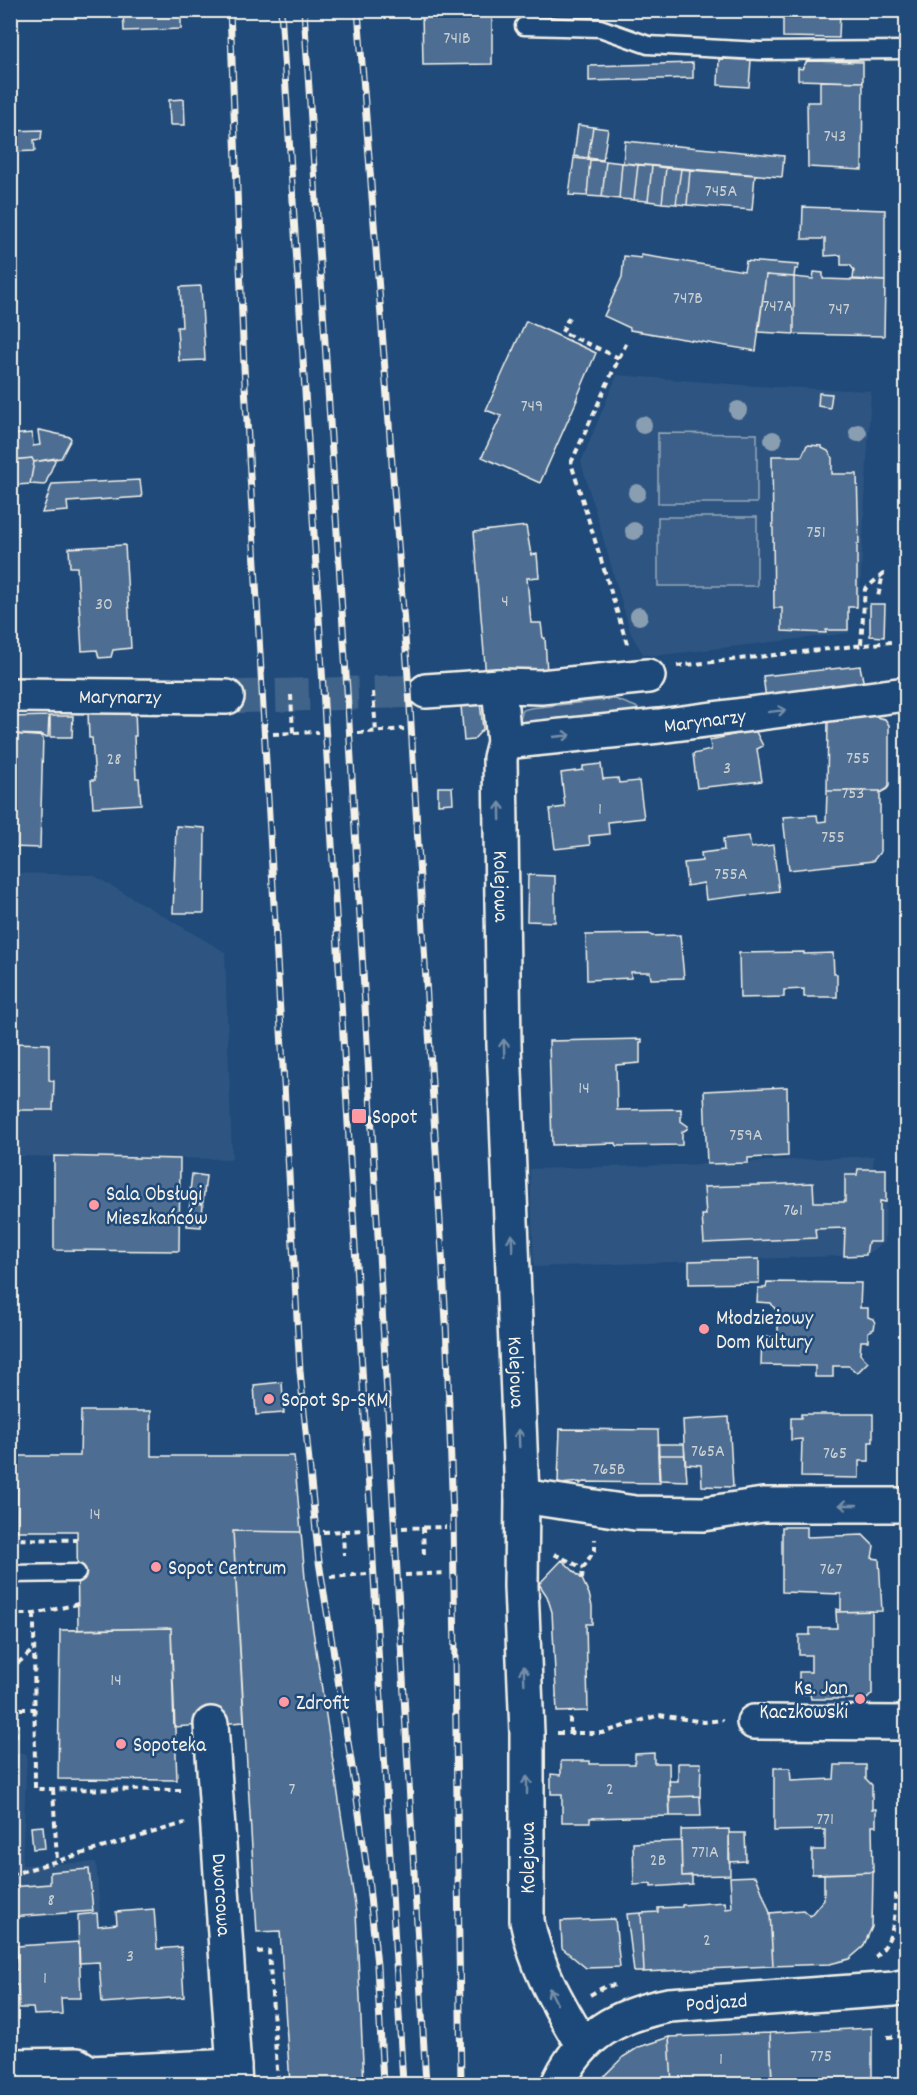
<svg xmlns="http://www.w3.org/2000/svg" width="917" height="2095" font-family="Dekko,sans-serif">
  <rect width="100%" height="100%" fill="#1f4a7a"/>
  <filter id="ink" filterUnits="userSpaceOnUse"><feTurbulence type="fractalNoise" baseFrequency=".0167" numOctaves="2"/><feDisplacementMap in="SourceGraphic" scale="12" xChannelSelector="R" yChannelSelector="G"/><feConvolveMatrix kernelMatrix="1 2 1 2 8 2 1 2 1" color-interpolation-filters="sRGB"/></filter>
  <g filter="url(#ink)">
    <path fill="#2d5581" d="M617 375 756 386 871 391 859 608H849V633L653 656 643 654 631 634 581 462Z
      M11 873 93 875 225 952 232 1159 11 1156Z
      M874 1156 873 1169H886L885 1242 866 1255 534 1267 530 1169 707 1164Z
      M11 1753 27 1754 22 1865 96 1862 100 1912 11 1919Z"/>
    <path fill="#3a5f88" stroke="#97a8b8" stroke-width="1.5" d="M658 433 757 434V503H658Z
      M658 517H757V586H658Z
      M615 699 636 707 641 712 522 729 519 723 523 710 530 708Z"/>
    <path fill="#4d6e92" stroke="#f4f1e8" stroke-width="1.5" d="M123 10H181V29L124 31Z
      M422 10H492V64L423 65Z
      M783 10H840L839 38 783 37Z
      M719 59 751 60 749 87 718 85Z
      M807 61 863 62V82L798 80V68L802 69Z
      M693 63V78L589 81V66Z
      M820 81 863 82 862 170 808 167 807 102H820Z
      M184 99 185 125H170L169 100Z
      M578 125 593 127 588 158 574 156Z
      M593 127 608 129 603 160 588 158Z
      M42 130 41 139 34 140 35 151 10 152V131Z
      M625 141 784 156 782 177 623 163Z
      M574 158 590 160 587 196 569 195Z
      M590 160 606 161 602 197 587 196Z
      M606 161 622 163 619 199 602 197Z
      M622 163 638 165 634 200 619 199Z
      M638 165 652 166 648 201 634 200Z
      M652 166 666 168 662 203 648 201Z
      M666 168 681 169 676 204 662 203Z
      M681 169 690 170 687 205 676 204Z
      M690 170 755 175 752 210 687 205Z
      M803 207 885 210V281L853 279 854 270 850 265H841V255L825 256V239H802Z
      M641 255 744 271 746 261 799 265 798 269H795L794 277 766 275 756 351 630 330V328L604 316 622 277 624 256 641 258Z
      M814 272 823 273V279L885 281 884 336 794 334V277L813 279Z
      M766 275 794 277V334L758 332Z
      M10 286H14V316H10Z
      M201 286 205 360 179 361 177 327H182L180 287Z
      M526 321 596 353 576 400H577L540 483 482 457 501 416 486 410Z
      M819 393 832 394 830 408 818 406Z
      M40 430 70 437 71 439 61 458 34 462 32 458 10 460V435L32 433 33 446 40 445 38 431Z
      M807 445 822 446V448L828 451 832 458V474H857L859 544H857V607H848V630H826V633L782 631V608H774L772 456H802Z
      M32 458 34 462 30 484 17 485 14 460Z
      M56 458 45 485 30 484 34 462Z
      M10 460H14L17 485H10Z
      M140 480 142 497 67 502 68 511 42 513 52 484Z
      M526 526 531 555 537 554 539 577 527 578 531 623H541L543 638H545L547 673 486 677 474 532Z
      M125 545 131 648 113 650 111 657 99 658 97 650 82 651 77 567H70L69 548Z
      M870 604H885L884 637 870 636Z
      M860 666 865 690 766 699 763 676Z
      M460 694 480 702 483 729 473 740 464 741Z
      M135 709 136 736H134L136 778H139L141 804 93 807 91 780H95L92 738H89L88 712Z
      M875 715V717L885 719 889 725V786L887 789 880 793V791H827L828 720Z
      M49 716 48 737 10 734V717Z
      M50 716H73L72 737H50Z
      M755 730 763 746 757 749 762 781 697 788 693 754 711 750 710 740Z
      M10 734 43 735 40 848 10 847Z
      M601 764 603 779 618 778 619 783 639 781 644 818 608 822 609 834 589 836 590 845 555 849 550 809 565 807 561 773 583 770V766Z
      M438 787H452L453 803 438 804Z
      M827 791H880V852L873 861 789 870 783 817 817 815 818 822 826 821Z
      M176 826 205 828 204 913H173Z
      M749 836 751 848 773 845 779 891 706 900 704 883 687 886 684 863 702 861 701 853 724 850 723 839Z
      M528 875 555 876V922L527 921Z
      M649 934 652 936 680 935 684 978 651 979 650 972H631V978L587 980 586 935Z
      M804 952V954L833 953 834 974H837V997H804V989L784 990V997L740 998 739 953Z
      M642 1039V1042H640V1063L616 1065 617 1110 681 1109V1121L688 1126 687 1129 682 1132V1145L617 1146 616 1143 552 1145 549 1041Z
      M10 1043 49 1044V1080L54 1081 53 1110H10Z
      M787 1087 788 1156 748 1158V1163L707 1164 704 1091Z
      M54 1156 180 1159 179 1251 54 1250Z
      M858 1169H886V1202L880 1201V1242H868L866 1255 844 1256 845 1228 815 1229 816 1238 704 1243 702 1215H706L704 1187 813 1183 814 1202H845V1175H857Z
      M192 1174 206 1176 203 1202 189 1200Z
      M190 1203 203 1204 201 1227 187 1226Z
      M759 1259V1283L689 1284V1261Z
      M767 1282 861 1283 860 1308H868V1317L873 1319 875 1323 874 1329 868 1332V1341H861L860 1354 868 1362 857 1373 849 1366H833V1377H815V1366L761 1365 762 1337H778V1309H775L771 1303 757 1302 758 1288H766Z
      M282 1382 284 1413 256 1415 254 1385Z
      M81 1411H151V1456H294L301 1532 233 1531 244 1722 174 1727 171 1628 78 1630 77 1531H17L18 1456H80Z
      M801 1414H873V1442H869V1461H859V1478L801 1477 802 1439 791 1440V1418H801Z
      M729 1417 733 1487 702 1486 701 1465 685 1464 683 1420Z
      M560 1429 658 1430 660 1483 583 1482 580 1484V1482L560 1484 558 1482Z
      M658 1444H684L685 1455H658Z
      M658 1455H685L687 1481 659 1480Z
      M782 1527H807V1537L863 1535 874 1546 872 1558 879 1559 882 1611 836 1612V1609L841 1610V1594L782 1592Z
      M233 1531 301 1532 305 1578 356 1912 364 2084H290L280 1931 257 1932Z
      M562 1560 582 1579 589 1594 592 1606V1624H586L588 1711 557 1712 552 1612 547 1596 539 1584Z
      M872 1611V1694L867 1699H811L810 1694H799V1672H811V1655H799V1635H810V1628H837L836 1612Z
      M171 1628 177 1780 58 1779 60 1630Z
      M654 1753V1763H669L670 1816 590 1818V1822H562V1794H551V1774L561 1775V1761H590V1764H635V1754Z
      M10 1755H17L16 1791H10Z
      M678 1763H701L700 1796 669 1797V1781H678Z
      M835 1765H866V1779L872 1785V1809H876V1826H872L873 1872 812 1874V1850H825V1830L774 1831V1768H790L791 1781 834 1779Z
      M700 1796 701 1816H670L669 1797Z
      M43 1826 45 1848 33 1849 31 1827Z
      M729 1829 730 1875 682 1876 681 1830Z
      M729 1833H745L746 1861 729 1862Z
      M681 1841 682 1876 692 1875V1884L651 1887V1884L634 1885 633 1843Z
      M89 1869 93 1911 10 1917V1887L50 1884V1872Z
      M873 1872 872 1927 863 1947 849 1959 830 1964 773 1966 770 1913 803 1910 810 1916 824 1899V1874Z
      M756 1876 770 1913 773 1966 644 1972 641 1913 658 1912V1908L682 1907V1905L725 1902 726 1909 732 1908 730 1877Z
      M154 1909 157 1949 181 1947 184 1997 102 2003 99 1962 79 1963 78 1915 97 1913 98 1926 117 1924 116 1912Z
      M641 1913 644 1972H634L627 1914Z
      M615 1919 620 1967 586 1968 562 1948 561 1921Z
      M79 1942 81 1998H61L62 2014 34 2015 33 2008H19L18 1985H10V1969L17 1970V1946Z
      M872 2028V2077H879L878 2084H802L799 2080H772L770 2033Z
      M770 2033 772 2084H672L669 2037Z
      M669 2037 672 2084H641L640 2081 637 2084H596L623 2057 639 2047Z"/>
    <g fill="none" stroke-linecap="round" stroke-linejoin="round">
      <path stroke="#3f638a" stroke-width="33" stroke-dasharray="33 16" stroke-linecap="butt" d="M227 697 426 691"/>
      <defs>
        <path id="lane" d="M524 26 600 28 648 45 760 51 906 50
          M10 1574 77 1573"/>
        <g id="street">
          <path id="s1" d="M499 686 504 742 500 758 504 1045 522 1496 521 1586 527 1733V1921C537 1970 558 2004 583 2046"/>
          <path d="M426 691 499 686 541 687 648 676"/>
          <path id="s2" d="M10 695 227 697"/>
          <path id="s3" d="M504 742 659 726 906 694"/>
          <path d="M522 1496 635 1513 703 1514 763 1505H906"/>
          <path d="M754 1722 906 1723"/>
          <path id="s4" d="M211 1724 235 2084"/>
          <path d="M10 2066 77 2065 90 2073 234 2066"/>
        </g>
        <g id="secondary">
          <path id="s5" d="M558 2084C581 2034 618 2015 669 2005L894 1989 906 1986"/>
        </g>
      </defs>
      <use href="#lane" stroke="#f4f1e8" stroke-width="21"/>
      <use href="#street" stroke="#f4f1e8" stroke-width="38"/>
      <use href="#secondary" stroke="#f4f1e8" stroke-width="38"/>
      <path stroke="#f4f1e8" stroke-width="4" stroke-dasharray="6 4.5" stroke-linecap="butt" d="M569 317 562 332 619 358 571 463 628 647
        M619 358 626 344
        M861 644 865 589 883 574 878 597
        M677 666 891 642
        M373 692 376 732
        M291 695 293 733
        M358 733 404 729
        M273 734 318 732
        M423 1527 424 1555
        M402 1528 446 1527
        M343 1531 344 1555
        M323 1532 364 1530
        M10 1539 77 1540
        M554 1554 583 1568
        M405 1575 447 1573
        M330 1577 367 1574
        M582 1579 583 1568 595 1549V1539
        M10 1614H34L78 1604
        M34 1614 35 1789 184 1790
        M10 1670 34 1649
        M557 1733H602L659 1715 704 1722 723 1720
        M570 1734V1712
        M10 1742H16L17 1709H35
        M53 1789 57 1861
        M10 1875 185 1823
        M257 1952 269 1951 278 2084
        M875 1957C895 1940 895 1917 895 1892
        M590 1995 606 1986 616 1985
        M887 2037 906 2036"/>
      <use href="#lane" stroke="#1f4a7a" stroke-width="16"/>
      <use href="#street" stroke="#1f4a7a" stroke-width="33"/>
      <use href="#secondary" stroke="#1f4a7a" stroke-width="33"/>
      <defs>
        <path id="rail" d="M230 10 244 367 300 1371 319 1562 355 1785 368 1877 377 1965 383 2084
          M281 10 317 582 403 2084
          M304 10 348 706 426 2084
          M358 10 409 690 446 1322 453 1518 461 2084"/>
      </defs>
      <use href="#rail" stroke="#f4f1e8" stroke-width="7"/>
      <use href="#rail" stroke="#1f4a7a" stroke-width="4.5" stroke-dasharray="14" stroke-linecap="butt"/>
    </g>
    <g fill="#8a9eb1">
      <circle cx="738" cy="410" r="9"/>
      <circle cx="643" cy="425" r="9"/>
      <circle cx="858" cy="433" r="9"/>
      <circle cx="773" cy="440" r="9"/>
      <circle cx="637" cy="493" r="9"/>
      <circle cx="634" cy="531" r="9"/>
      <circle cx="639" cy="616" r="9"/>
    </g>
    <defs><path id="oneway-shaft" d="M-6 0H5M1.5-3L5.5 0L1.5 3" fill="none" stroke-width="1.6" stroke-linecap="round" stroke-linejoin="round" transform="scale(1.5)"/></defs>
    <g stroke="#748da6">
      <use href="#oneway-shaft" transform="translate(777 711) rotate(-7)"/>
      <use href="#oneway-shaft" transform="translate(562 736) rotate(-6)"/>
      <use href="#oneway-shaft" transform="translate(500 811) rotate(-91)"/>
      <use href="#oneway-shaft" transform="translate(504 1048) rotate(-92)"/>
      <use href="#oneway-shaft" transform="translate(512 1243) rotate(-92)"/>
      <use href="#oneway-shaft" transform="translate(519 1438) rotate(-92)"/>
      <use href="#oneway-shaft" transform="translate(848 1505) rotate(-180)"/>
      <use href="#oneway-shaft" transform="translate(524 1675) rotate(-92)"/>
      <use href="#oneway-shaft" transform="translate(527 1785) rotate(-90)"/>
      <use href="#oneway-shaft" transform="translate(553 1996) rotate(-116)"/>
    </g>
  </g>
  <g fill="#ff9aa2" stroke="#1f4a7a" stroke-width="2">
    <rect x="351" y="1108" width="16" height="16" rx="3"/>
    <circle cx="94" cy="1205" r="6"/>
    <circle cx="704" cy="1329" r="6"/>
    <circle cx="269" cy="1399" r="6"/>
    <circle cx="156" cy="1567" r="6"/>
    <circle cx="860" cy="1699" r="6"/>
    <circle cx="284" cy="1702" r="6"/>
    <circle cx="121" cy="1744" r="6"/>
  </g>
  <g text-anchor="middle" stroke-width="5" stroke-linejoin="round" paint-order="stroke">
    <g font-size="18" fill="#cad0d2">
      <text x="457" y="43">741B</text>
      <text x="835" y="141">743</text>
      <text x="721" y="196">745A</text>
      <text x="688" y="303">747B</text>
      <text x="778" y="311">747A</text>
      <text x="839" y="314">747</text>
      <text x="532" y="411">749</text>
      <text x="816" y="537">751</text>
      <text x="505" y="606">4</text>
      <text x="104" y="609">30</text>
      <text x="858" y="763">755</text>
      <text x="114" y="764">28</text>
      <text x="727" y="773">3</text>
      <text x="853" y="798">753</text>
      <text x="600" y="814">1</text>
      <text x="833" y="842">755</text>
      <text x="731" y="879">755A</text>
      <text x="584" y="1093">14</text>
      <text x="746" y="1140">759A</text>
      <text x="793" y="1215">761</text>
      <text x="708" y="1456">765A</text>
      <text x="835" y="1458">765</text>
      <text x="609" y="1474">765B</text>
      <text x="95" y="1519">14</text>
      <text x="831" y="1574">767</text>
      <text x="116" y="1685">14</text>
      <text x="292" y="1794">7</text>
      <text x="610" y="1794">2</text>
      <text x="825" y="1824">771</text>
      <text x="705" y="1857">771A</text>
      <text x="658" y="1865">2B</text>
      <text x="51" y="1905">8</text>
      <text x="707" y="1945">2</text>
      <text x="130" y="1961">3</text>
      <text x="45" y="1983">1</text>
      <text x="821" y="2061">775</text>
      <text x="721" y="2064">1</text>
    </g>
    <g font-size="21" fill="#f4f1e8" stroke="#1f4a7a">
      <text dy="7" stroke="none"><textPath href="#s2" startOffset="110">Marynarzy</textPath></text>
      <text dy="7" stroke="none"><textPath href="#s3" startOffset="202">Marynarzy</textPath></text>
      <text dy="7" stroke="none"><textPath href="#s1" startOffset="201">Kolejowa</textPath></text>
      <text dy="7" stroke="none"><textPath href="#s1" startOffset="687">Kolejowa</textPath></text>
      <text transform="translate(527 1858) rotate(-90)" y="7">Kolejowa</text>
      <text dy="7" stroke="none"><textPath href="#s4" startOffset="171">Dworcowa</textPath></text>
      <text dy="7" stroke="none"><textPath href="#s5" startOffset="190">Podjazd</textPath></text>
    </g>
    <g font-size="21" fill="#f4f1e8" stroke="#1f4a7a" text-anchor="start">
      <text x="372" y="1123">Sopot</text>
      <text x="106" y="1200">Sala Obsługi<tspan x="106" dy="24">Mieszkańców</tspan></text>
      <text x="716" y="1324">Młodzieżowy<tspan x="716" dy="24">Dom Kultury</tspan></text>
      <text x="281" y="1406">Sopot Sp-SKM</text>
      <text x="168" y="1574">Sopot Centrum</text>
      <text x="848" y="1694" text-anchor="end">Ks. Jan<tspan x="848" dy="24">Kaczkowski</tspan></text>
      <text x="296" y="1709">Zdrofit</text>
      <text x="133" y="1751">Sopoteka</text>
    </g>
  </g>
  <rect width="917" height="2095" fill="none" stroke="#1f4a7a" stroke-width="36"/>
  <rect x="18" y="18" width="881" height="2059" fill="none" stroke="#f4f1e8" stroke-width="2" filter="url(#ink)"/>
</svg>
